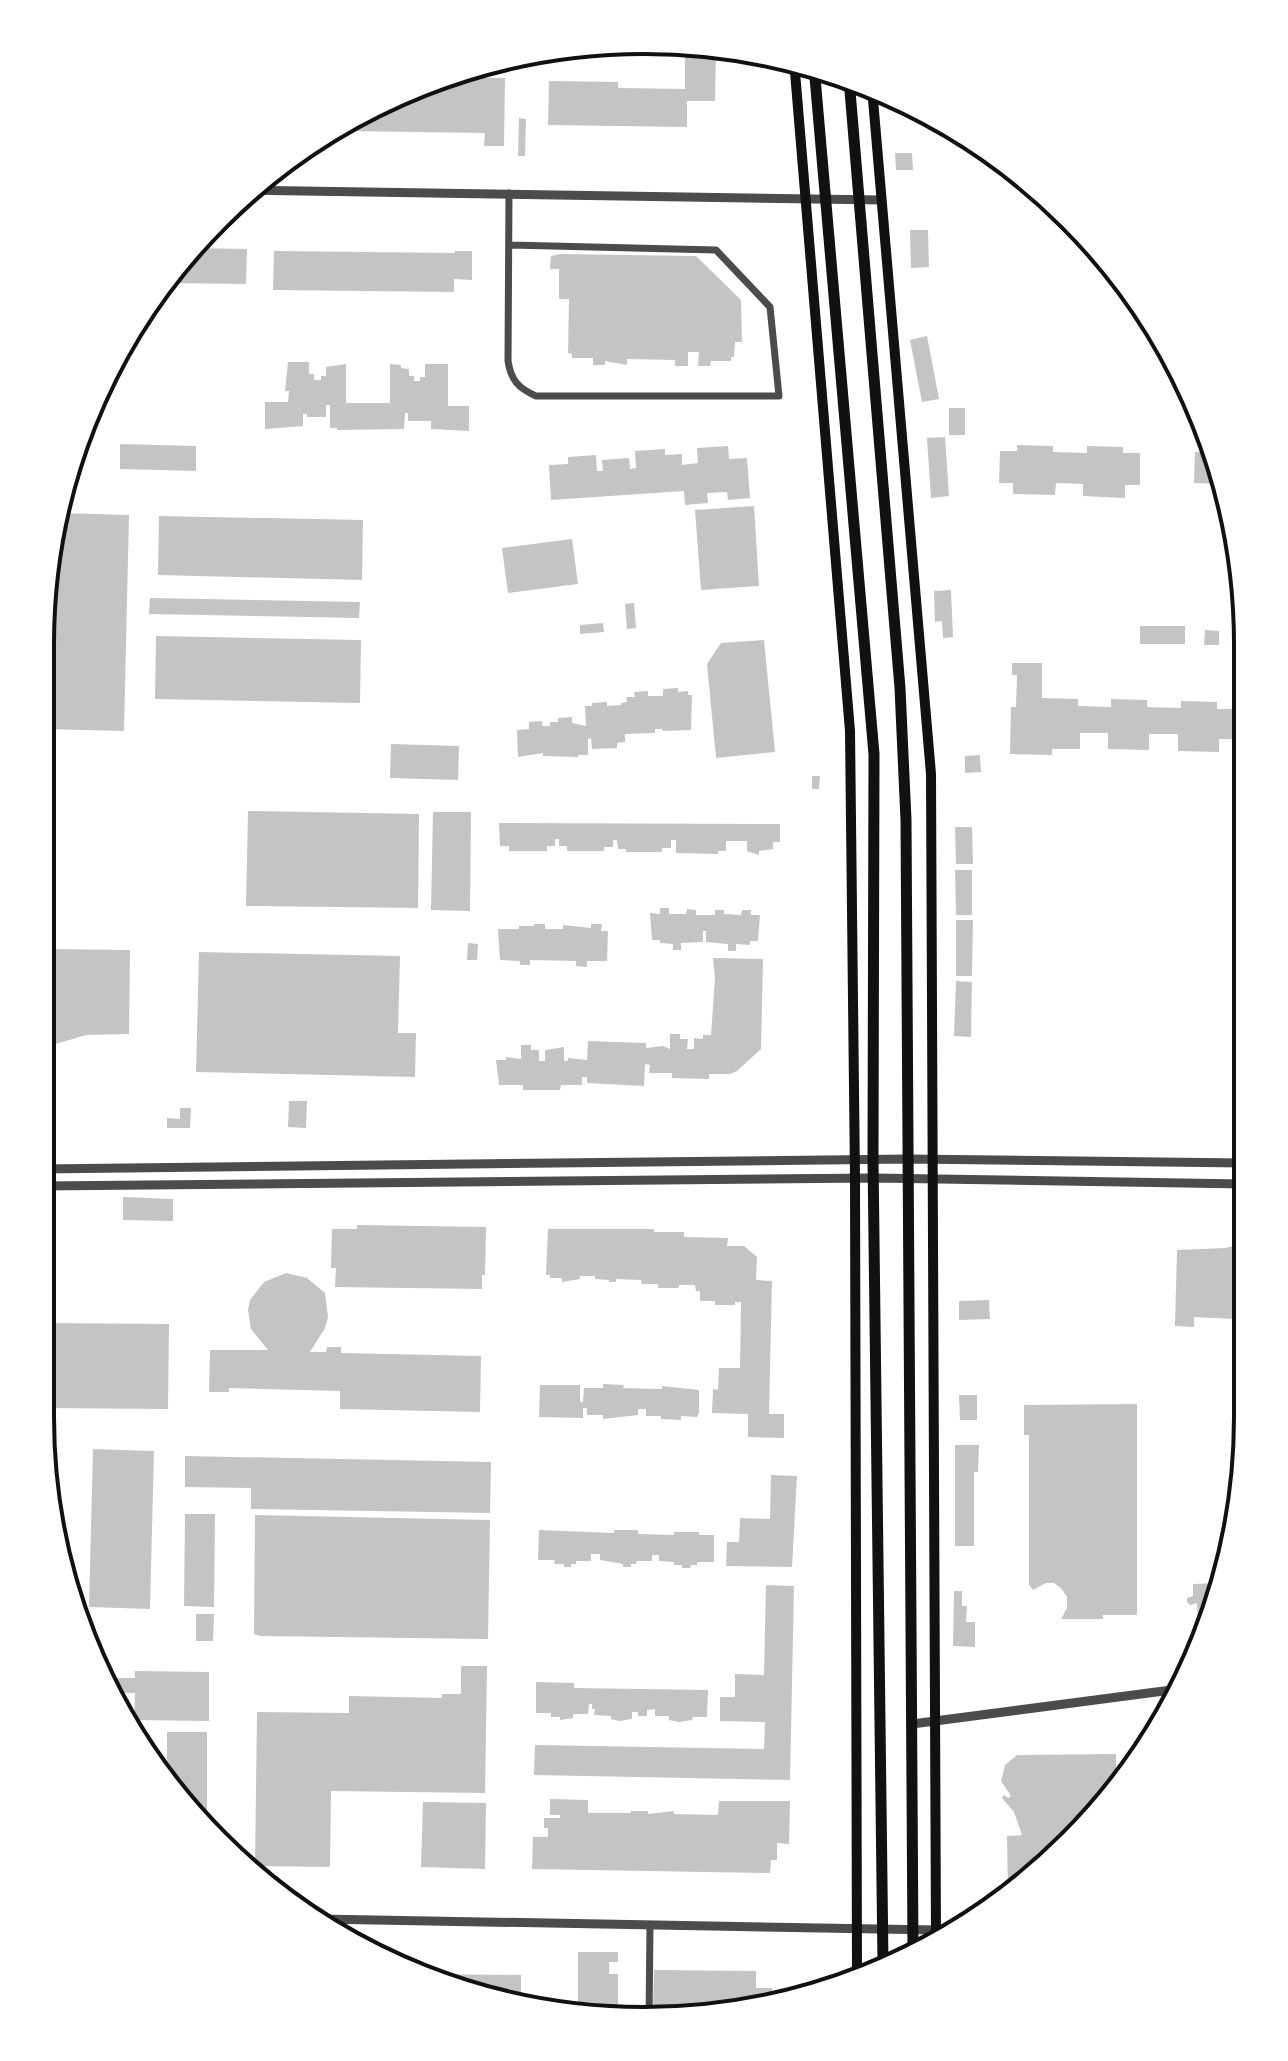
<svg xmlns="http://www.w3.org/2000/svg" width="1288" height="2061" font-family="'Times New Roman',serif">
  <rect width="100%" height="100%" fill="#fff"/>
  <path fill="#c4c4c4" d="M678 42 716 47 715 101H687V127L548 125 549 81 618 82V88L685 89V45H678Z
    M440 77 505 78 504 146H484L485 133 345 131V119Z
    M519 118 526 119 525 156H518Z
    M895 153H912L913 170H896Z
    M910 230H928L929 267 911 268Z
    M191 248 247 249 246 284 161 283Z
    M274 251 455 253V251H472V280L454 279V292L273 290Z
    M560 254 696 256 741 300 742 342H735L734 357H731V361H711L710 366H698L699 352H688V366H675V360L627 359V365L605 361V365H593V358H572V354L568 353 569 299H559V269H550L551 256Z
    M927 336 939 399 922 402 910 340Z
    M288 362H309V374H314V380H321V376H326V367L346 364V403H390V364L401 365V368L409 369V376H414V381H420V377H425V364H448V406H469V431L431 429V421H408V413H405L404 429 337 430V428H330V405H326V417H307V414H303V426L265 429V402H288L289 391H285Z
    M949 408H965V435H949Z
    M945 437 949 496 931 498 927 438Z
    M120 444 196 446V471L120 469Z
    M1213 444 1216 450 1225 493H1218L1219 484 1194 483 1195 452H1213Z
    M1017 445 1053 446V452L1087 453V446L1123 447V453H1140V485H1125V498L1083 496V484L1056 483 1055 495 1013 494V483H999L1000 451H1017Z
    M728 446 729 459 747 458 750 498 728 500 727 492 707 493 708 503 685 505 684 491 551 500 549 465 568 464V457L596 455 597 471H603L602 460 629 458 630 469 636 468 635 451 665 449V455L682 454V465L698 463 697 448Z
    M754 506 759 586 701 590 695 510Z
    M59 513 129 515 124 731 44 729 48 557Z
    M159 516 363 520 362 580 158 575Z
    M572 539 578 584 508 593 502 548Z
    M951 590 953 637 943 638 942 621 935 622 934 591Z
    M150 598 360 602 359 618 149 614Z
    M634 603 636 628 627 629 625 604Z
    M603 623 604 632 580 634V625Z
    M1140 626H1185V644H1140Z
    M1205 630 1219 631V645H1204Z
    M156 636 361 640 360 703 155 699Z
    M764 640 775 752 716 758 707 664 721 643Z
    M1012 663H1042V698L1078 699V706L1111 707V699L1147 700V707L1181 708V701L1217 702V709H1234L1233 739H1219V752L1178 751V734H1149V750L1108 749V733H1080V749H1052V755L1010 754 1011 707H1016L1017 675H1012Z
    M678 688V692L688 691V695H692L691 730 663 731 662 729H655V733L625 734V742L617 743V748L592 749 591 738 588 739V755H578V757L543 756V753L518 757 517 730 529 729V722L542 721V726H550V722H558V718L572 717V723L586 726 585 706H592V703L607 702V706L621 705V703L627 702 626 697H635L634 692 648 691V696H663V689Z
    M391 744 459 746 458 780 390 778Z
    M980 755 981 772 965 773V756Z
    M812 776H820L819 789H812Z
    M248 811 419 814 418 908 246 906Z
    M433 812H471L470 911 431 910Z
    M499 823 780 824V842H773V849L759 851V855L747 851V841H726V851H718V854L676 853V840H671V848H662V852H626V849H618L617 840H613V847H604V851H567V846H559V839H555V846H547V851H509V846H500Z
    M955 827H972L973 864H956Z
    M955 870H972V915H956Z
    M660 908H669V914H686L687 909 696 910V915H715V910H724V914L741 915 742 910H751V915H760L758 941H750V945L736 944V951H728V944L706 942V931H703V942L681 943V950H673V944L660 943V940H652L650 913 660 914Z
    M956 920H973L972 976H956Z
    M534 924H545V929H563V925L591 928V924H602L601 931H608L607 961H587V967L576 966V961L530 960V965H520V961L500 960 498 929H519V926H534Z
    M43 942H47L49 949 130 950 129 1034 86 1035 42 1048Z
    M468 943 478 944 477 960H467Z
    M199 952 400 956 398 1033H416L415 1077 196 1072Z
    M713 958 763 959 761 1049 737 1071 730 1074H709V1079L672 1078V1073H649L650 1065 645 1064 644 1086 587 1083V1077H582V1085H561L560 1090H523V1085H499L496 1060H506V1057L521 1059V1045H531V1050H539V1061H545V1050L564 1047V1061H568V1058L587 1060 588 1041 646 1043V1048L663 1046 670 1049V1034H680V1039H688L687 1049H694V1038L703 1039V1035H711L715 978Z
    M956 981 972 982 971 1037 954 1036Z
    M289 1101H307L306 1128 288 1127Z
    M180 1108H191L190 1128H167V1118L180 1119Z
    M123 1197 173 1199V1221L123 1220Z
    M357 1225 486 1227 485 1275H482V1289L335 1287 336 1268H331L332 1229H357Z
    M548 1229H654V1232H684V1237L728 1238 727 1246H744L757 1257 756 1280 772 1281 769 1414H784V1438L748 1437V1414L712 1413 713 1389 718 1390 719 1368H740L741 1302H735V1305H715V1301H700V1291H696L695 1285H679V1288H658V1284H642L641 1280 616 1279V1282H609V1280L595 1279V1276H580V1279L562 1282V1278H550V1275H546Z
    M1244 1243V1316L1235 1317V1319L1194 1317V1327L1175 1326 1177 1250 1226 1248Z
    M286 1273 307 1278 325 1293 328 1317 325 1328 310 1352H326L327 1347H341V1353L481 1356 480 1412 340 1409V1391L229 1388V1392H209L210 1350H268L251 1329 248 1310 250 1300 264 1282Z
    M989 1300 990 1319 959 1320V1301Z
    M41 1323 169 1324 168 1409 40 1408Z
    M603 1384 624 1385 623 1388 662 1389V1386L699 1390V1413L697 1417 681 1416V1420L661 1419V1416H646V1409H638V1415L603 1419V1415H587V1408H583V1418L539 1417 540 1385H580V1402H583L584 1388H603Z
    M959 1395H977V1420H960Z
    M1137 1404V1615H1103V1619H1061L1067 1608V1597L1061 1588 1054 1583H1046L1033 1590 1029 1585V1435H1024V1405Z
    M955 1445H979L978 1472H974V1546H955Z
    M93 1449 154 1451 150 1609 89 1607Z
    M185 1456 491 1462 490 1513 251 1509V1488L185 1487Z
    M771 1475 797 1476 792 1567 726 1566 727 1542H739L740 1518 770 1519Z
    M185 1514H215L214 1607 184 1606Z
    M255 1515 490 1520 488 1639 260 1636 254 1634Z
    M539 1530 614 1533V1530H638V1534L674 1535V1532H699V1535H714V1562H697V1565H691L690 1568H682V1565H674V1562L659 1561V1555H652V1561H637L636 1564H631V1567H623V1564L600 1560V1554H591V1561H576V1564H571V1567H564V1564H554L555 1560H538Z
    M1228 1552 1221 1576 1217 1575 1216 1553Z
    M1220 1583 1210 1619 1198 1620 1197 1603 1190 1605 1187 1602V1598L1193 1596V1584Z
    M766 1585 794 1586 790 1780 534 1775 535 1745 764 1749 765 1722 720 1721V1697H735V1674L764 1675Z
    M954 1591H962V1606H967L966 1622H975V1647L953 1646Z
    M196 1614H214L213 1641H196Z
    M461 1666H487L485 1793 331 1791 330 1867 255 1866 257 1712 349 1713V1696L442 1698V1694H461Z
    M135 1671 209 1672V1721L134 1720 135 1693H112L105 1678H135Z
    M536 1682 574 1683V1688L708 1690 707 1717H693L692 1720 679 1722 669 1720V1716H655V1709L647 1710V1716H638V1712H632V1719L619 1721 611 1719V1716L594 1715 595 1709H592V1704H589L588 1714H573V1718L560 1720V1717H551V1713H536Z
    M115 1699H129V1718H125Z
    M167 1732H207V1822L167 1779Z
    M1116 1754V1775H1126L1123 1785 1008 1892 1007 1836 1022 1835 1014 1812 1002 1798 1004 1795 1008 1798 1011 1796 1001 1781 1005 1765 1017 1755Z
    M550 1799 588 1800V1813H631V1811H648V1814L674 1811V1814L718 1815 719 1801H790L789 1844 777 1843V1860H771L770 1873 532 1869 533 1837H548V1828H544V1818H560V1815H550Z
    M423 1802 486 1803 485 1869 421 1867Z
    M578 1952H618V1962H609V1974H618V2013H602V2007H594V2013L578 2010Z
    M654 1970 756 1971V1988H772V2004L716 2012 653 2011Z
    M422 1974 521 1975V2001L449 1989Z"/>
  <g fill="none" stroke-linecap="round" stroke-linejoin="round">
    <path stroke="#4c4c4c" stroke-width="7" d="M509 193 508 361C511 380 518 388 536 396H779L770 307 716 250 510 245
      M649 2020 650 1925"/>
    <path stroke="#4c4c4c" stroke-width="9" d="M245 190 881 200
      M41 1169 909 1159 1244 1163
      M41 1186 874 1178 1244 1184
      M912 1724 1179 1689
      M320 1919 936 1930"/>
    <path stroke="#111" stroke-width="10" d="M794 60 850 731 855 1178 857 1975
      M872 88 931 774 936 1939"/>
    <path stroke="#111" stroke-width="11" d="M814 66 874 754 873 1159 883 1963
      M849 79 900 688 906 820 913 1949"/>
  </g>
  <path d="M0 0H1288V2061H0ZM644 54H644A590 590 0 0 1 1234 644V1417A590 590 0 0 1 644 2007H644A590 590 0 0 1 54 1417V644A590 590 0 0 1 644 54Z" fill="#fff" fill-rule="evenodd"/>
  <path fill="none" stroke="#111" stroke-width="4" d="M644 54H644A590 590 0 0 1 1234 644V1417A590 590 0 0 1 644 2007H644A590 590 0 0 1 54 1417V644A590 590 0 0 1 644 54Z"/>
</svg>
